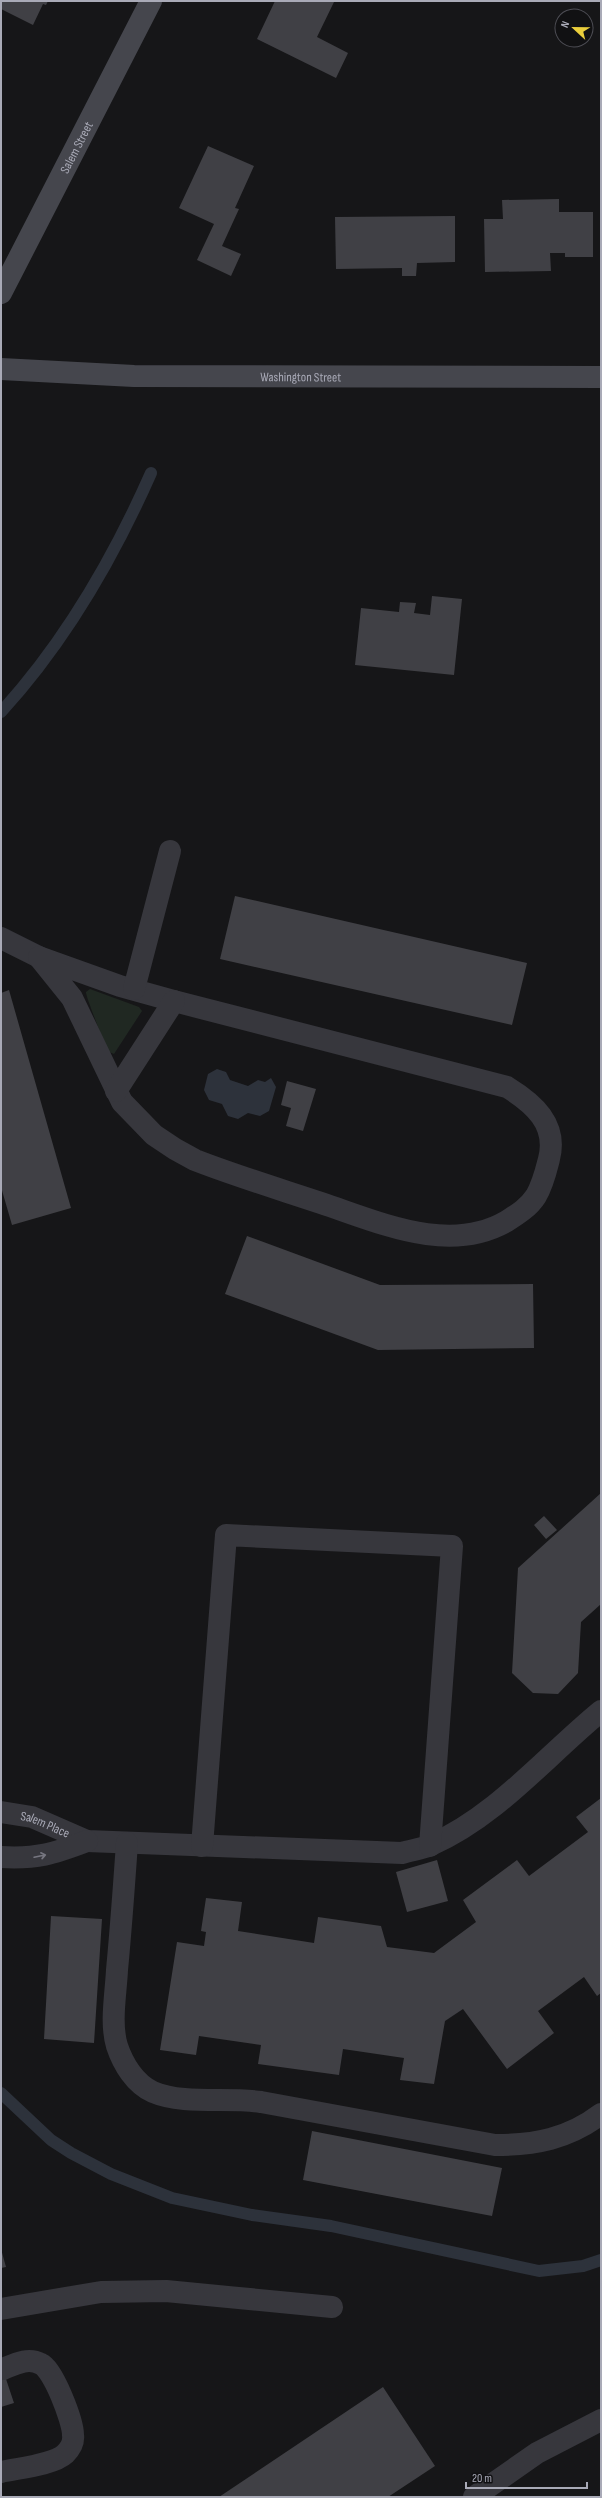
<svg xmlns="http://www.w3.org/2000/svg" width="602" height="2498" font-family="'Sofia Sans Condensed',sans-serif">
  <rect width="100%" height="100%" fill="#161618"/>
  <path fill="#202822" d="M90 989 139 1007 142 1011 114 1054 107 1051C104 1041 85 995 86 992Z"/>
  <path fill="#2d323b" d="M217 1069 226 1072 230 1080 248 1086 258 1080 265 1082 271 1078 276 1087 269 1111 260 1116 248 1113 238 1119 228 1116 222 1104 209 1100 204 1090 208 1074Z"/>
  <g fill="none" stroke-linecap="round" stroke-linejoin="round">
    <path stroke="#2d323b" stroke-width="12" d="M1 712C65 642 113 559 151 473
      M1 2093 51 2140 71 2153 111 2174 172 2198 252 2215 331 2226 539 2271 583 2266 601 2260"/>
  </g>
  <path fill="#404045" d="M1 1H48L46 5 43 4 33 25 1 9Z
    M275 1 334 2 317 37 348 53 336 78 257 39Z
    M208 146 254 166 235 208 239 209 222 246 241 254 231 276 197 260 214 224 179 208Z
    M559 199V212H593V257H565V253H550L551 271 485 272 484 219H503L502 200Z
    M455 216V262L417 263 416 276H402V268L336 269 335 217Z
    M432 596 462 599 454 675 355 665 361 608 399 612 400 602 416 603 414 613 430 615Z
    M235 896 527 963 512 1025 220 959Z
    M9 990 71 1208 12 1225 1 1187V993Z
    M287 1081 316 1089 303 1131 286 1126 291 1108 281 1105Z
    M247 1236 380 1285 533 1284 534 1348 378 1350 225 1294Z
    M601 1493V1604L581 1622 578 1673 558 1694 533 1693 512 1673 518 1568Z
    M544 1516 557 1530 546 1539 534 1525Z
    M601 1798V1993L597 1996 584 1977 538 2011 554 2033 507 2069 463 2009 445 2021 434 2084 400 2080 404 2058 343 2049 339 2075 258 2064 261 2045 199 2036 196 2055 160 2050 177 1942 204 1946 206 1932 201 1931 206 1898 242 1902 238 1931 314 1943 318 1917 381 1926 387 1947 434 1953 476 1922 463 1900 517 1860 529 1876 588 1832 576 1817Z
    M437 1860 448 1901 407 1912 396 1872Z
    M51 1916 102 1919 94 2043 44 2039Z
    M312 2131 502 2168 492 2216 303 2180Z
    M1 2249 6 2267 1 2268Z
    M1 2364 14 2403 1 2407Z
    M383 2387 435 2466 388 2497H219Z"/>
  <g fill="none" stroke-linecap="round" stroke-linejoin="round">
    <g stroke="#37373d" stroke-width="22">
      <path d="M1 938 39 957"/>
      <path d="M39 957 120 986 174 1001 507 1087C533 1103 558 1124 549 1159 546 1171 543 1184 536 1196 529 1207 518 1214 507 1221 449 1255 379 1222 321 1203 279 1189 236 1176 195 1160L175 1149 154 1135 122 1102 72 998Z"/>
      <path d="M134 989 170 851"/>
      <path d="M116 1091 174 1001"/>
      <path id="s1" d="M1 1812 32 1817 87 1841 402 1853C411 1850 422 1849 431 1845 497 1816 546 1756 601 1711"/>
      <path d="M127 1843C124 1886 121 1928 117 1970 116 1993 110 2023 117 2046 123 2064 135 2084 153 2092 183 2105 228 2097 261 2102L495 2145C535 2145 568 2139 601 2114"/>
      <path d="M202 1846 226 1535 452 1546 430 1846"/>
      <path d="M1 1857C37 1859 53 1854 87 1841"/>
      <path d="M1 2309 101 2292 166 2291 332 2307"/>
      <path d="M1 2472C18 2468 53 2465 65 2454 70 2449 74 2442 73 2435 73 2421 53 2369 41 2364 28 2357 15 2364 3 2369"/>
    </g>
    <path stroke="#37373d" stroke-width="22" d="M474 2497 537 2453 601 2420"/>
    <g stroke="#45464d" stroke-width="22">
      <path id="s2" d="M1 293 151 1"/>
      <path id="s3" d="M1 369 134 376 601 377"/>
    </g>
  </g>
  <defs><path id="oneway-shaft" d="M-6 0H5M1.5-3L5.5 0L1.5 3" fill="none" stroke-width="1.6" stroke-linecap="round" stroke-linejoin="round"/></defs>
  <use stroke="#767680" href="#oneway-shaft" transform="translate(40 1856) rotate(-12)"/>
  <g text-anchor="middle" stroke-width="3" stroke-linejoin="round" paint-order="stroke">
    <g font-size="13" fill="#a9aab7" stroke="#111113">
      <text dy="5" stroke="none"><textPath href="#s2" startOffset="164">Salem Street</textPath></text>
      <text dy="5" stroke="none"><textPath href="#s3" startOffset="300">Washington Street</textPath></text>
      <text dy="5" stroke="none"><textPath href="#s1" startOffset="46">Salem Place</textPath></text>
    </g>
  </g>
  <rect width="602" height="2498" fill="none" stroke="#a9aab7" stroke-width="4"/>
  <g transform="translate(574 28) rotate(292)"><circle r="19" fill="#111113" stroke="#4e4e55"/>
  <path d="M0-3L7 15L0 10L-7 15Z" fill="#eace3c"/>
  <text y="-6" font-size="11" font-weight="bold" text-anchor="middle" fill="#a9aab7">N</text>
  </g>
  <path d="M466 2482v6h121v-6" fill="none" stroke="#a9aab7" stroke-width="2"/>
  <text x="472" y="2482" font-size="12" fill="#a9aab7" stroke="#111113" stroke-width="3" paint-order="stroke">20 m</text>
</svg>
